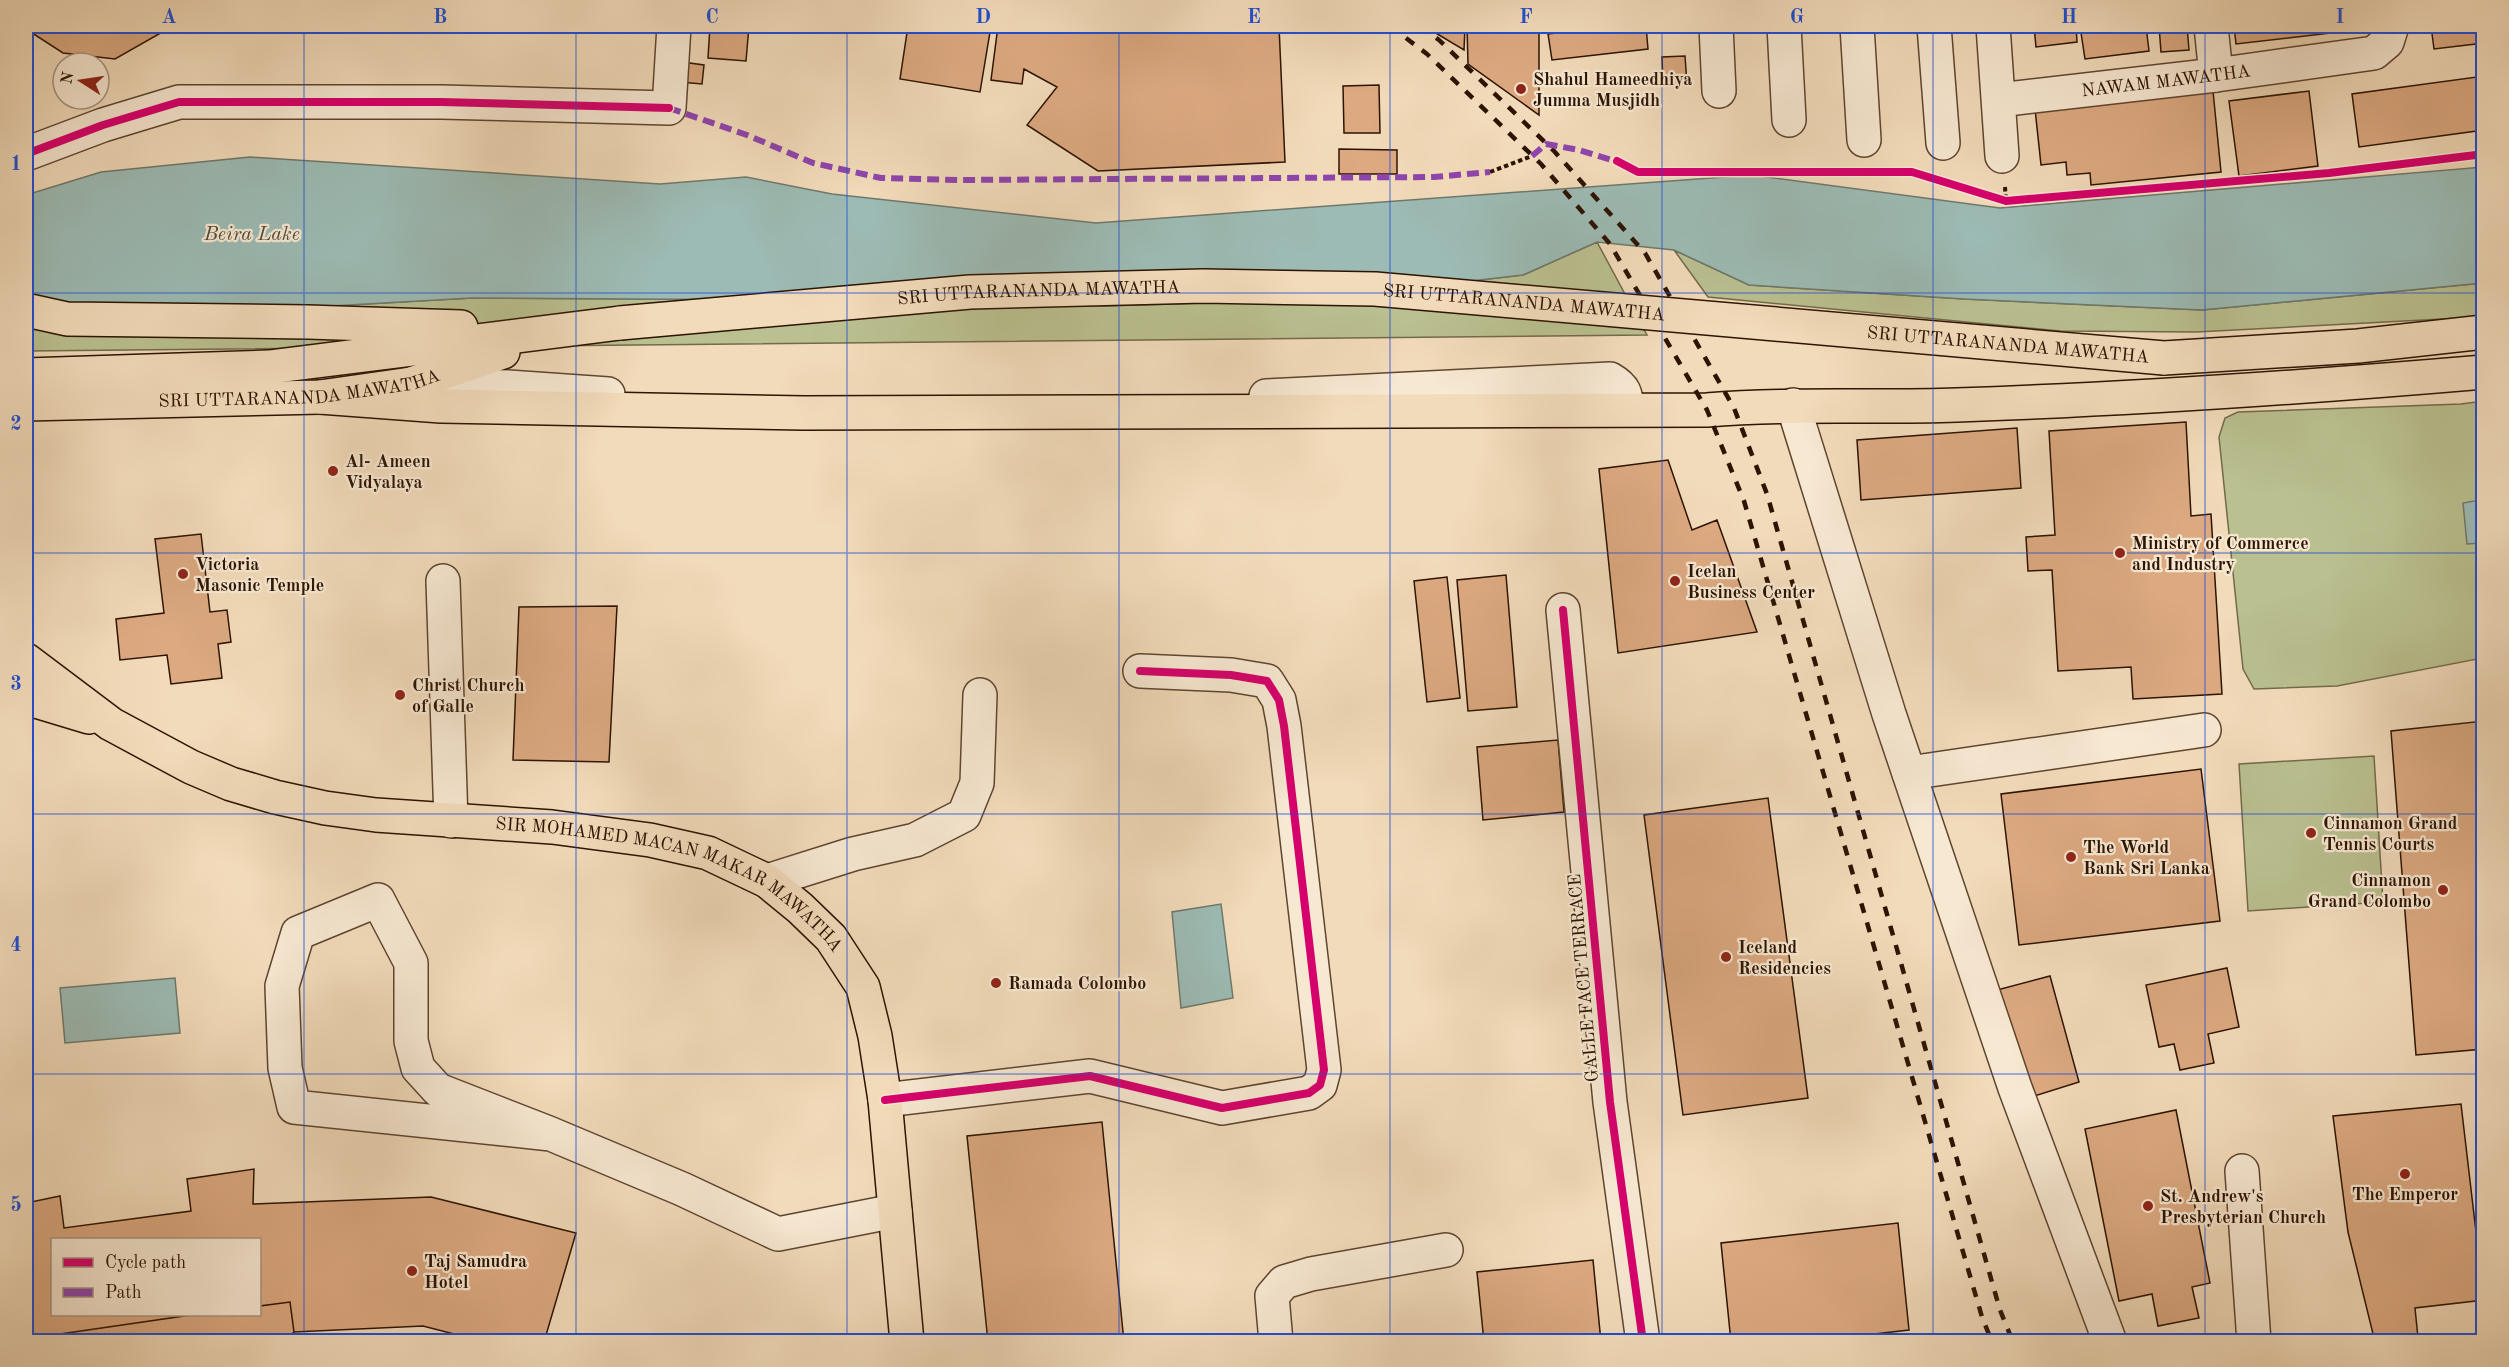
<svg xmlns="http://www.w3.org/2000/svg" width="2509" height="1367" font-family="'Old Standard TT',serif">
  <rect width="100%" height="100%" fill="#f2dbba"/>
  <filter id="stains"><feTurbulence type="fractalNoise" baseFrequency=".00333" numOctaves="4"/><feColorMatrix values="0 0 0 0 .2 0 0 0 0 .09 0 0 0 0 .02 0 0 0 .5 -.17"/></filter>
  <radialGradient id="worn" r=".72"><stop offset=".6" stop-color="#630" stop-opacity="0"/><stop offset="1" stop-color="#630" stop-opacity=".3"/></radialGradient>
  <path fill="#bac090" stroke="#736a49" stroke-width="1.5" d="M1597 242 1647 335 26 351V316L313 307 472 298 819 300 1105 306 1206 303 1349 295 1523 275Z
    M1674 250 1749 285 1964 299 2202 310 2483 283V315L2461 318 2196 332 2060 331 1708 297Z
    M2483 401V658L2337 686 2254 689 2243 669 2219 437 2225 418 2238 412 2461 404Z
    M2374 756 2383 902 2248 911 2239 764Z"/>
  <path fill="#9cbbb4" stroke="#6f786d" stroke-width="1.5" d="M250 157 660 184 746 177 832 194 1096 223 1752 175 2000 208 2483 167V283L2202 310 1964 299 1749 285 1674 250 1597 242 1523 275 1349 295 1206 303 992 306 819 300 472 298 313 307 26 316V195L101 172Z
    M2478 479H2483V559L2482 543 2467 544 2463 503 2480 500Z
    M1221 904 1233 998 1181 1008 1172 912Z
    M175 978 180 1033 65 1043 60 988Z"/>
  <path fill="#dca981" stroke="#2c1302" stroke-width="1.5" d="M26 26H173L115 59 63 53 26 29Z
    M710 26H749L746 61 708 58Z
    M908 26H991L980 92 900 79Z
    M998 26H1279L1285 162 1098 171 1027 125 1057 87 1024 69 1022 84 991 80Z
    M1429 26H1465L1464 50 1429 29Z
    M1467 26H1539V115L1468 64Z
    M1611 26H1646L1648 49 1552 60 1548 34Z
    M2034 26H2076L2077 42 2036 47Z
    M2080 26H2146L2149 51 2085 59Z
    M2150 26H2187L2189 50 2161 52 2159 26Z
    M2234 26H2373V28L2236 44Z
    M2431 26H2484V43L2434 49Z
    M1685 56 1687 84 1663 85 1662 57Z
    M682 62 704 65 702 84 680 82Z
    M2484 76V130L2359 147 2352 94Z
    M1379 85 1380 133H1344L1343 86Z
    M2213 91 2221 172 2091 185 2090 173 2067 175 2066 162 2041 165 2035 109Z
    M2309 91 2318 166 2239 176 2229 101Z
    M1339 149 1397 150V174H1339Z
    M2186 422 2191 516 2211 514 2222 694 2133 699 2131 667 2058 671 2052 570 2028 571 2026 537 2055 535 2049 431Z
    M2017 428 2021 488 1861 500 1857 440Z
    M1668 460 1692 530 1717 520 1757 632 1618 653 1599 469Z
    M201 534 210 612 227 610 231 642 218 644 222 678 171 684 167 655 120 660 116 619 164 613 155 539Z
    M1506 575 1517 707 1468 711 1457 580Z
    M1447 577 1460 698 1427 702 1414 581Z
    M617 606 609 762 513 760 519 607Z
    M2484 721V1049L2416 1055 2391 731Z
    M1558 740 1564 812 1483 820 1477 747Z
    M2201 769 2220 921 2019 945 2001 794Z
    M1768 798 1808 1098 1683 1115 1644 815Z
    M2227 968 2239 1027 2208 1034 2214 1063 2180 1070 2174 1044 2159 1047 2146 985Z
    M2050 976 2079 1082 2028 1098 1997 990Z
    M2461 1104 2484 1300 2415 1308 2418 1338 2375 1342 2348 1232 2333 1116Z
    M2176 1110 2210 1283 2192 1287 2199 1318 2158 1326 2152 1294 2119 1301 2085 1129Z
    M1102 1122 1124 1342H988L967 1136Z
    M254 1169 253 1204 431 1197 576 1233 544 1342H485L423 1326 294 1332 290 1302 260 1306V1240H52V1314H198L26 1339V1203L60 1196 64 1228 191 1211 187 1179Z
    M1898 1223 1909 1330 1804 1342H1731L1721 1243Z
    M1593 1260 1601 1342H1484L1477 1272Z
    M290 1302 294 1332 286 1342H26V1339L198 1314H260V1306Z"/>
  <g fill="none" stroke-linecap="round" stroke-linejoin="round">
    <defs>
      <g id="minor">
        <path d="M1716 26 1719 91"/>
        <path d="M1784 26 1789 120"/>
        <path d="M1857 26 1864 140"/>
        <path d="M1934 26 1943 143"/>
        <path d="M1993 26 2002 156"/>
        <path d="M2211 26 2216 75"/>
        <path id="s1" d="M1999 100 2216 75 2374 53 2387 42 2392 26"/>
        <path d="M26 154 103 125 179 102H441L669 108 674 26"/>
        <path d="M411 384 508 387 608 394"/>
        <path d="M1266 396 1610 379C1624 387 1627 394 1626 409"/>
        <path d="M1793 405 1889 714 2015 1088 2110 1342"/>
        <path d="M443 581 451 821"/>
        <path d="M1563 610 1610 1102 1643 1342"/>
        <path d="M1909 773 2204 730"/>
        <path d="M767 881 853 854 915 840 964 815 977 783 980 695"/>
        <path d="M885 1100 1090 1076 1222 1108 1309 1093 1320 1085 1324 1070 1284 726 1279 700 1267 681 1231 675 1140 671"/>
        <path d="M551 1134 438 1090 418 1068 411 1041V963L378 900 298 933 282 986 285 1068 294 1107 551 1134 682 1189 778 1234 895 1211"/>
        <path d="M2242 1171 2254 1342"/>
        <path d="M1276 1342 1272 1296 1284 1282 1311 1274 1446 1250"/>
      </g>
      <g id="major">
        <path d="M26 310 67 319 308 322 461 327"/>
        <path d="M2164 358 2358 346 2484 332"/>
        <path d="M26 375 269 367 620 323"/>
        <path d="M320 397 441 406 804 413 1707 410C1790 403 1873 408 1957 405 2133 399 2308 387 2484 372"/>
        <path id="s2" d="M26 404 320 397 411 384 503 352"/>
        <path id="s3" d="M26 660 111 724 191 767 231 784 275 797 325 808 376 815 552 827 650 840 708 853 767 881 800 908 831 938 863 987 875 1036 885 1100 907 1342"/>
        <path d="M26 698 89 717"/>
      </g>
    </defs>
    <use href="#minor" stroke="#5e4530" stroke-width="36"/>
    <use href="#major" stroke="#2c1302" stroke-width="36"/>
    <path stroke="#2c1302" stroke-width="4" stroke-dasharray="4.5 3" stroke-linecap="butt" d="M1490 172 1532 156
      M2005 187 2006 201"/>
    <use href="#minor" stroke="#f7e8d2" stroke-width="33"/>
    <use href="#major" stroke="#f2dbba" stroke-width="33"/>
    <path stroke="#2c1302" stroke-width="4.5" stroke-dasharray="10 10" stroke-linecap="butt" d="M1390 26 1427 54 1541 164 1610 244 1707 410 1744 501 1982 1317 1992 1342
      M1420 26 1439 40 1554 151 1645 253 1734 408 1767 494 2000 1310 2013 1342"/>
    <defs>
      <g id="major-bridge">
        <path id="s4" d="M620 323 970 292 1203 286 1375 289 2164 358"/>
      </g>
    </defs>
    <use href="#major-bridge" stroke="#2c1302" stroke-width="36" stroke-linecap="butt"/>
    <use href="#major-bridge" stroke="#f2dbba" stroke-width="33"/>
    <path stroke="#8e44ad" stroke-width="6" stroke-dasharray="12 6" stroke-linecap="butt" d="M669 108 747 135 813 163 881 178 958 180 1434 177 1490 172
      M1532 156 1546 144 1579 150 1621 163"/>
    <defs>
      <path id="cycleway" d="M26 154 103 125 179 102H441L669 108
        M1617 161 1638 172H1912L2006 201 2329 173 2484 154
        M1563 610 1610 1102 1643 1342
        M885 1100 1090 1076 1222 1108 1309 1093 1320 1085 1324 1070 1284 726 1279 700 1267 681 1231 675 1140 671"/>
    </defs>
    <use href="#cycleway" stroke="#f7e8d2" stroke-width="11"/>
    <use href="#cycleway" stroke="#d6006c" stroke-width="8"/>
  </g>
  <path fill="none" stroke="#1d4ed8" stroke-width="1.5" stroke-opacity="0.55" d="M304 26V1342M576 26V1342M847 26V1342M1119 26V1342M1390 26V1342M1662 26V1342M1933 26V1342M2205 26V1342M26 293H2484M26 553H2484M26 814H2484M26 1074H2484"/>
  <g fill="#8f2418" stroke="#f7e8d2" stroke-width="2">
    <circle cx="1521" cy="89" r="6"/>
    <circle cx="333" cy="471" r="6"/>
    <circle cx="2120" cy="553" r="6"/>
    <circle cx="183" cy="574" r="6"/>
    <circle cx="1675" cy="581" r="6"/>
    <circle cx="400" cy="695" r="6"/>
    <circle cx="2311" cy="833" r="6"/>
    <circle cx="2071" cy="857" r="6"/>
    <circle cx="2443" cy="890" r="6"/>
    <circle cx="1726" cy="957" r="6"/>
    <circle cx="996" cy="983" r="6"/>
    <circle cx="2405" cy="1174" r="6"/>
    <circle cx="2148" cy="1206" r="6"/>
    <circle cx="412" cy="1271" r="6"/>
  </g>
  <g text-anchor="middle" stroke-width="4.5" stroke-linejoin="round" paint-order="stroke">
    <g font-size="18" font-weight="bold" fill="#2c1302" stroke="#f7e8d2" text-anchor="start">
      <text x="1533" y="85">Shahul Hameedhiya<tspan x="1533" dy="21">Jumma Musjidh</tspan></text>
      <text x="345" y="467">Al- Ameen<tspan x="345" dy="21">Vidyalaya</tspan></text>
      <text x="2132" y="549">Ministry of Commerce<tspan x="2132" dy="21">and Industry</tspan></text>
      <text x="195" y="570">Victoria<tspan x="195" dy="21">Masonic Temple</tspan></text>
      <text x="1687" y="577">Icelan<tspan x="1687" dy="21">Business Center</tspan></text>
      <text x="412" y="691">Christ Church<tspan x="412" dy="21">of Galle</tspan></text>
      <text x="2323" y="829">Cinnamon Grand<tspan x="2323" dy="21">Tennis Courts</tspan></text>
      <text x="2083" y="853">The World<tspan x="2083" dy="21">Bank Sri Lanka</tspan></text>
      <text x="2431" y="886" text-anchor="end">Cinnamon<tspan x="2431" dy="21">Grand Colombo</tspan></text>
      <text x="1738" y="953">Iceland<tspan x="1738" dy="21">Residencies</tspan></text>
      <text x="1008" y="989">Ramada Colombo</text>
      <text x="2405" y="1200" text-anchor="middle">The Emperor</text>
      <text x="2160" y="1202">St. Andrew's<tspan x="2160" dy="21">Presbyterian Church</tspan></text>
      <text x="424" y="1267">Taj Samudra<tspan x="424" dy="21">Hotel</tspan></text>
    </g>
    <g font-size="18" fill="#2c1302" stroke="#f7e8d2">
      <text dy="6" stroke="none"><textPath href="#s1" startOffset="168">NAWAM MAWATHA</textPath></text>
      <text dy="6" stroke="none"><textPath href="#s4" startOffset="420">SRI UTTARANANDA MAWATHA</textPath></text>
      <text dy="6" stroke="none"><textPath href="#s4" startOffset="906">SRI UTTARANANDA MAWATHA</textPath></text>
      <text dy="6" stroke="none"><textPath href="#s4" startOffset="1392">SRI UTTARANANDA MAWATHA</textPath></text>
      <text dy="6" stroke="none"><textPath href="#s2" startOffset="274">SRI UTTARANANDA MAWATHA</textPath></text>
      <text dy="6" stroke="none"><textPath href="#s3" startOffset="699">SIR MOHAMED MACAN MAKAR MAWATHA</textPath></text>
      <text transform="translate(1583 978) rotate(-95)" y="6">GALLE FACE TERRACE</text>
    </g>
    <g font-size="20" font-style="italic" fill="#534e40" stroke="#f7e8d2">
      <text x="252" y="240">Beira Lake</text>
    </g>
  </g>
  <rect width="2509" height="1367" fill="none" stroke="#f2dbba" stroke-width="66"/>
  <rect x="51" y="1238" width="210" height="78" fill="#f7e8d2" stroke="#a6937f" stroke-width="1.5"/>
  <rect x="63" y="1258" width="30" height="9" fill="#d6006c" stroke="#a6937f" stroke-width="1.5"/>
  <text x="105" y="1268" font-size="18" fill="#2c1302">Cycle path</text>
  <rect x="63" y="1288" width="30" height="9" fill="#8e44ad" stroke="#a6937f" stroke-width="1.5"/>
  <text x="105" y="1298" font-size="18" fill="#2c1302">Path</text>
  <g transform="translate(81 81) rotate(282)"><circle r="28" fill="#f7e8d2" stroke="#a6937f" stroke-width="1.5"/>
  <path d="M0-4.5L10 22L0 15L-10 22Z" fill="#8f2418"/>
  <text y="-9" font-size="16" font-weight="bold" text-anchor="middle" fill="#2c1302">N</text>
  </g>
  <rect x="33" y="33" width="2443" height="1301" fill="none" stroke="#1d4ed8" stroke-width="2"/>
  <g font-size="20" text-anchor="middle" font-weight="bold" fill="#1d4ed8">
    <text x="169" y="23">A</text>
    <text x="440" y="23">B</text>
    <text x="712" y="23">C</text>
    <text x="983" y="23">D</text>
    <text x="1254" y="23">E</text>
    <text x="1526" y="23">F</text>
    <text x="1797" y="23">G</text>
    <text x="2069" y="23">H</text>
    <text x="2340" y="23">I</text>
    <text x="16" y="170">1</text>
    <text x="16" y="430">2</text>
    <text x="16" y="690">3</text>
    <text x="16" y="951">4</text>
    <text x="16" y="1211">5</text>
  </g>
  <rect width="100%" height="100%" filter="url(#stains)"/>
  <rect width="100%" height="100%" fill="url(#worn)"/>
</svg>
